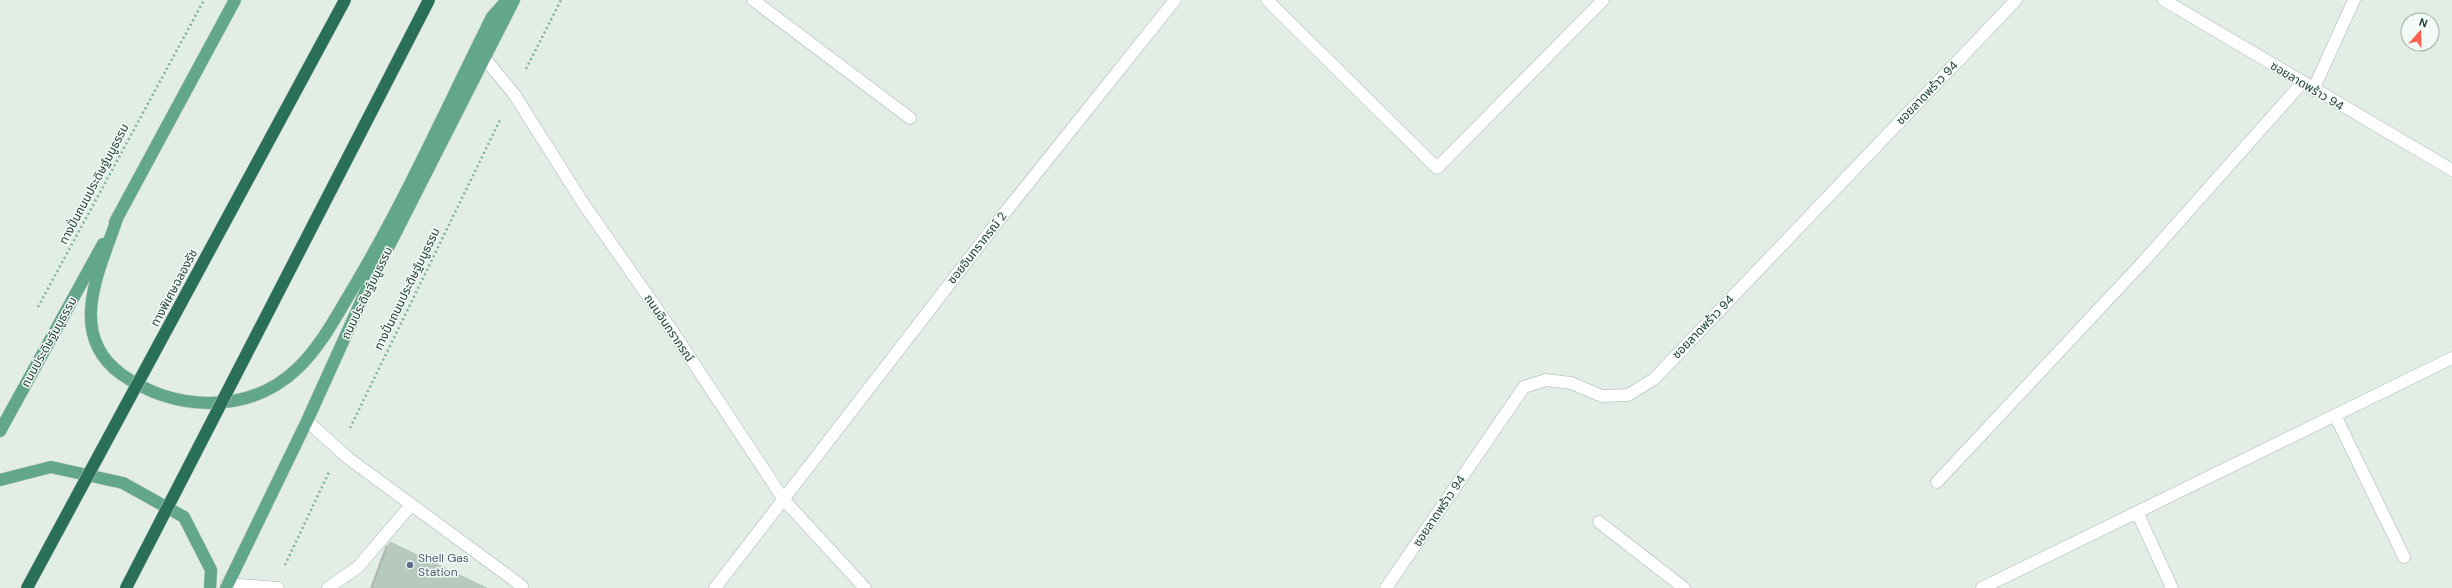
<svg xmlns="http://www.w3.org/2000/svg" width="2452" height="588" font-family="'DM Sans','Noto Sans Thai',sans-serif">
  <defs>
    <filter id="shadow"><feDropShadow dx="-3.5" dy="3.5" stdDeviation="0" flood-color="#0004"/></filter>
  </defs>
  <rect width="100%" height="100%" fill="#e2ede6"/>
  <path fill="#b7c9bf" stroke="#b3c8bc" filter="url(#shadow)" d="M390 542 487 588H373Z"/>
  <g fill="none" stroke-linecap="round" stroke-linejoin="round">
    <defs>
      <path id="service" d="M307 421 348 458 522 586
        M227 584 278 588
        M328 588 358 567 411 505"/>
      <path id="minor" d="M753 0 910 118
        M1267 0 1437 168 1603 0
        M2164 0 2452 170
        M2313 90 2354 0
        M2335 415 2404 557
        M1937 482 2143 262 2302 83
        M2137 512 2172 588
        M1599 522 1684 588
        M715 588 995 225 1175 0
        M1386 588 1524 387 1546 380 1571 383 1602 396 1628 395 1654 379 2016 0
        M1982 588 2452 358"/>
      <path id="tertiary" d="M485 59 514 94 583 203 673 332 784 500 865 588"/>
      <path id="primary" d="M118 216C101 268 65 333 121 374 175 412 249 415 298 368 322 345 338 313 355 285 406 199 447 107 492 17L507 0
        M115 222 235 0
        M0 431 103 244
        M0 480 51 467 123 483 184 517 211 570 210 588
        M226 588 307 421 365 293 514 0"/>
    </defs>
    <use href="#service" stroke="#a4b6ad" stroke-width="13"/>
    <use href="#minor" stroke="#a4b6ad" stroke-width="13"/>
    <use href="#tertiary" stroke="#a4b6ad" stroke-width="13"/>
    <use href="#primary" stroke="#c1cac6" stroke-width="13"/>
    <path stroke="#7fb49b" stroke-width="2.5" stroke-dasharray="2 3" stroke-linecap="butt" d="M526 69 561 0
      M38 307 204 0
      M350 428 501 118
      M285 565 329 472"/>
    <use href="#service" stroke="#fff" stroke-width="12"/>
    <use href="#minor" stroke="#fff" stroke-width="12"/>
    <use href="#tertiary" stroke="#fff" stroke-width="12"/>
    <use href="#primary" stroke="#62a78b" stroke-width="12"/>
    <defs>
      <path id="motorway-bridge" d="M27 588 345 0
        M126 588 429 0"/>
    </defs>
    <use href="#motorway-bridge" stroke="#c1cac6" stroke-width="13" stroke-linecap="butt"/>
    <use href="#motorway-bridge" stroke="#297056" stroke-width="12"/>
  </g>
  <circle fill="#5c6f8a" stroke="#f3f9f5" stroke-width="1.5" cx="410" cy="565" r="4"/>
  <g text-anchor="middle" stroke-width="3" stroke-linejoin="round" paint-order="stroke">
    <g font-size="12" fill="#204033" stroke="#f3f9f5">
      <text transform="translate(2307 86) rotate(31)" y="4">ซอยลาดพร้าว 94</text>
      <text transform="translate(1927 93) rotate(-46)" y="4">ซอยลาดพร้าว 94</text>
      <text transform="translate(94 184) rotate(-62)" y="4">ทางปั่นถนนประดิษฐ์มนูธรรม</text>
      <text transform="translate(977 248) rotate(-52)" y="4">ซอยอินทราภรณ์ 2</text>
      <text transform="translate(174 288) rotate(-62)" y="4">ทางพิเศษฉลองรัช</text>
      <text transform="translate(407 289) rotate(-64)" y="4">ทางปั่นถนนประดิษฐ์มนูธรรม</text>
      <text transform="translate(367 293) rotate(-64)" y="4">ถนนประดิษฐ์มนูธรรม</text>
      <text transform="translate(1703 327) rotate(-46)" y="4">ซอยลาดพร้าว 94</text>
      <text transform="translate(669 328) rotate(56)" y="4">ถนนอินทราภรณ์</text>
      <text transform="translate(49 342) rotate(-61)" y="4">ถนนประดิษฐ์มนูธรรม</text>
      <text transform="translate(1439 511) rotate(-56)" y="4">ซอยลาดพร้าว 94</text>
    </g>
    <g font-size="12" fill="#4e5e75" stroke="#f3f9f5" text-anchor="start">
      <text x="418" y="562">Shell Gas<tspan x="418" dy="14">Station</tspan></text>
    </g>
  </g>
  <g transform="translate(2420 32) rotate(20)"><circle r="19" fill="#f3f9f5" stroke="#9fafa7"/>
  <path d="M0-3L7 15L0 10L-7 15Z" fill="#ff5f4e"/>
  <text y="-6" font-size="11" font-weight="bold" text-anchor="middle" fill="#204033">N</text>
  </g>
</svg>
